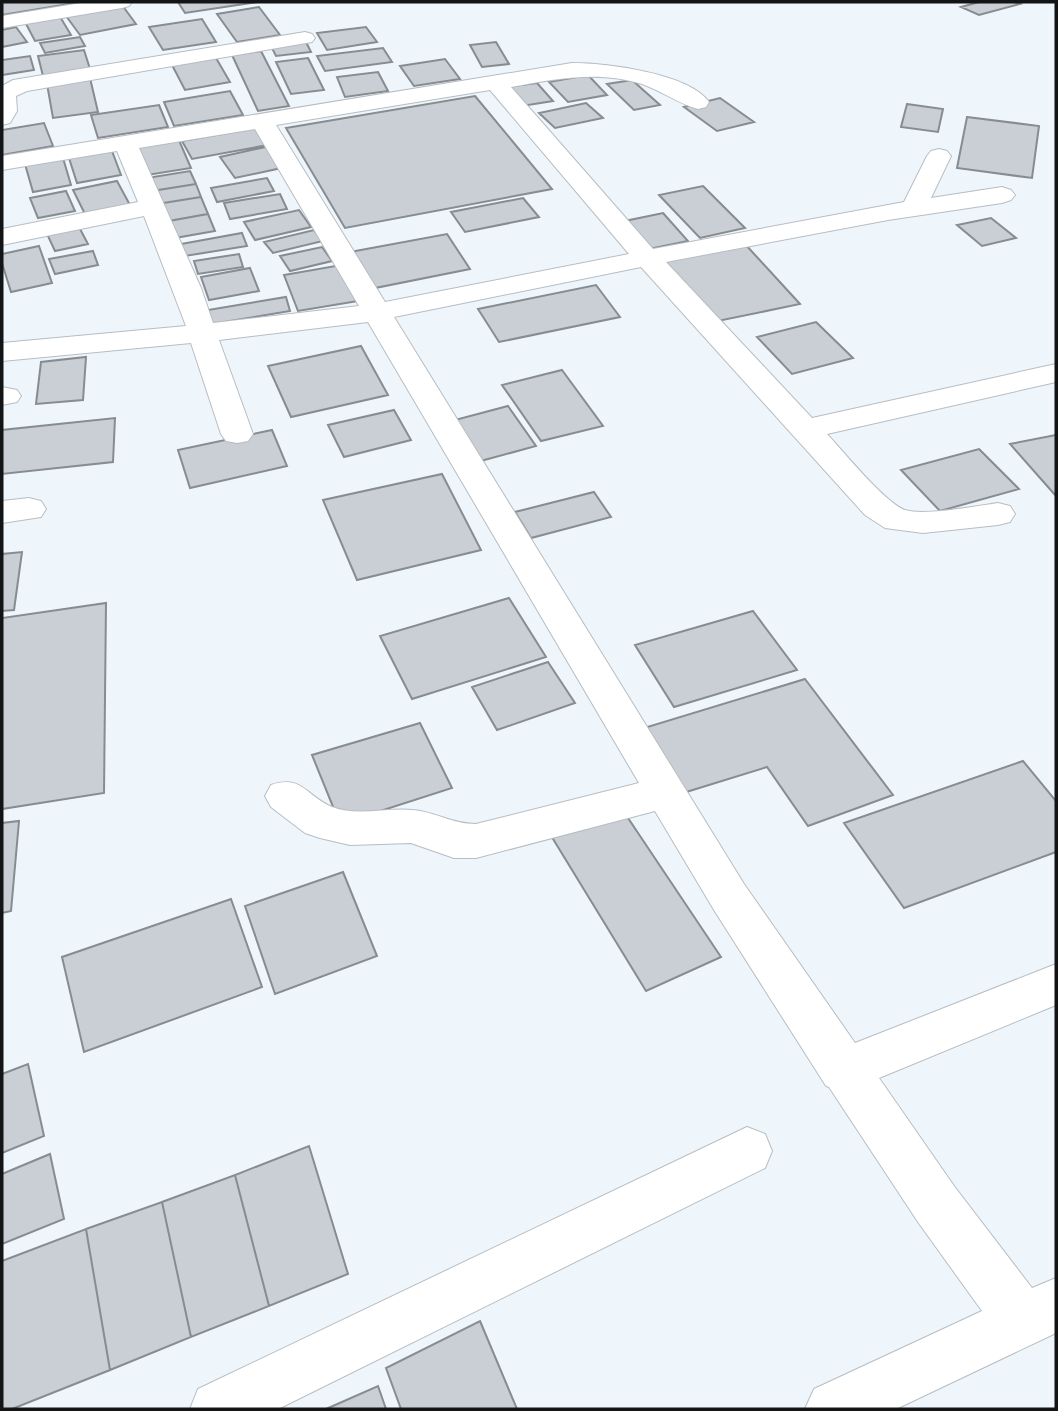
<svg xmlns="http://www.w3.org/2000/svg" width="1058" height="1411" font-family="Inter,sans-serif">
  <rect width="100%" height="100%" fill="#eff6fb"/>
  <path fill="#c9cfd4" stroke="#868c90" stroke-width="2" d="M2 2H81L2 15Z
    M178 2H258L185 13Z
    M979 2H1014L1020 4 979 15 961 7Z
    M122 5 136 24 80 35 66 16Z
    M259 7 280 35 237 42 217 14Z
    M59 15 71 35 35 41 24 20Z
    M202 19 216 42 163 50 149 27Z
    M16 27 27 42 2 47V30Z
    M366 27 377 42 327 50 317 33Z
    M80 37 85 46 45 53 40 43Z
    M305 40 311 52 276 56 270 44Z
    M496 42 509 64 482 67 470 45Z
    M383 48 392 62 325 71 317 56Z
    M84 50 90 69 43 76 38 56Z
    M261 51 289 106 258 111 232 55Z
    M30 56 34 70 2 75V60Z
    M216 58 230 82 185 90 172 65Z
    M308 58 324 90 291 94 276 62Z
    M445 59 460 79 414 86 400 66Z
    M378 72 388 91 345 97 337 77Z
    M588 75 607 95 568 102 549 82Z
    M90 78 98 112 53 118 47 84Z
    M632 80 660 105 634 110 607 84Z
    M537 83 553 101 522 106 506 87Z
    M230 91 243 115 174 126 164 102Z
    M475 96 552 189 345 228 286 128Z
    M720 98 754 122 717 131 684 107Z
    M586 103 603 118 555 128 539 113Z
    M907 104 943 109 938 132 901 127Z
    M159 105 168 127 98 138 91 115Z
    M967 117 1039 126 1032 178 957 168Z
    M44 123 53 146 2 155V130Z
    M262 127 273 144 192 159 182 141Z
    M178 138 191 168 141 176 129 146Z
    M270 146 286 167 235 178 220 157Z
    M112 151 121 175 77 183 69 158Z
    M63 158 71 185 33 192 25 164Z
    M190 171 196 184 152 191 147 178Z
    M267 178 274 191 217 202 211 188Z
    M117 181 130 205 85 214 73 190Z
    M196 184 201 197 157 204 152 191Z
    M703 186 745 228 700 238 659 195Z
    M66 191 75 211 38 218 30 198Z
    M280 194 287 209 230 219 224 203Z
    M201 197 208 214 163 222 157 204Z
    M523 198 539 217 465 232 451 212Z
    M299 210 311 227 255 240 244 222Z
    M663 213 688 241 649 249 625 221Z
    M208 214 215 231 169 239 163 222Z
    M991 218 1016 238 982 246 957 225Z
    M79 227 88 244 55 251 47 234Z
    M314 230 323 241 273 253 264 242Z
    M242 233 247 246 185 256 181 244Z
    M447 234 470 269 370 289 350 252Z
    M745 244 800 304 713 322 662 259Z
    M39 246 52 283 11 292 2 263V254Z
    M322 247 332 261 290 271 280 256Z
    M93 251 98 265 55 274 49 259Z
    M239 254 243 267 198 274 194 261Z
    M341 265 358 301 298 311 284 275Z
    M250 268 259 291 209 300 201 277Z
    M596 285 620 317 499 342 478 309Z
    M286 297 290 311 212 324 208 310Z
    M816 322 853 358 792 374 757 337Z
    M361 346 388 395 291 417 268 366Z
    M86 357 83 400 36 404 41 362Z
    M562 370 603 426 541 441 502 385Z
    M508 406 536 446 477 462 451 421Z
    M394 410 411 440 344 457 328 425Z
    M115 418 113 462 2 474V430Z
    M272 430 287 466 190 488 178 450Z
    M1056 435V496L1010 444Z
    M979 449 1019 489 940 511 901 470Z
    M442 474 481 550 357 580 323 500Z
    M594 492 611 517 531 538 515 512Z
    M22 552 14 610 2 611V554Z
    M509 598 546 657 412 699 380 636Z
    M106 603 104 793 2 809V618Z
    M753 611 797 670 674 707 635 645Z
    M548 662 575 703 497 730 472 687Z
    M805 679 893 795 808 826 767 767 683 793 644 728Z
    M420 723 452 788 340 824 312 755Z
    M1023 761 1056 801V852L904 908 844 823Z
    M620 806 721 957 646 991 550 834Z
    M19 821 11 911 2 913V823Z
    M343 872 377 956 275 994 245 906Z
    M231 899 262 987 84 1052 62 957Z
    M28 1064 44 1136 2 1153V1074Z
    M309 1146 348 1274 269 1306 235 1175Z
    M50 1154 64 1219 2 1244V1174Z
    M235 1175 269 1306 191 1337 162 1202Z
    M162 1202 191 1337 110 1370 86 1229Z
    M86 1229 110 1370 12 1409H2V1261Z
    M480 1321 517 1409H401L386 1368Z
    M378 1386 386 1409H326Z"/>
  <g fill="none" stroke-linecap="round" stroke-linejoin="round">
    <defs>
      <path id="minor" d="M87 2H132L129 6 122 8 2 28V16Z
        M305 32 312 34 315 38 312 42 27 91 16 96 17 111 10 123 2 125V86L13 80Z
        M572 63C605 63 689 73 709 102L706 107 698 109C679 104 662 91 642 84 598 70 555 79 511 87L653 249 904 202 927 156 931 151 939 149 947 151 951 156 931 198 1002 187 1011 190 1015 195 1011 200 1002 203 888 220 666 262 812 418 1056 364V382L827 434C843 451 885 503 905 510 925 516 976 506 998 503L1010 506 1015 514 1010 522 998 525 923 533 885 528 865 515 641 267 394 317 744 884 855 1043 1056 964V1005L879 1078 954 1186 1032 1288 1056 1278V1333L896 1409H805L814 1389 982 1311 918 1222 829 1087 826 1086 714 910 655 811 476 858H454L411 843 350 845 320 838 305 833 271 807 265 796 271 785C302 774 307 797 332 807 358 817 387 807 413 810 436 812 452 824 476 824L639 783 368 322 219 340 253 434 248 441 237 443 226 441 221 434 191 343 2 361V343L186 326 144 216 2 245V229L138 202 117 151 2 170V156ZM490 90 629 254 385 302 276 125ZM255 129 359 306 213 323 201 288 139 148Z
        M2 387 17 390 21 396 17 402 2 405Z
        M29 498 41 501 46 509 41 517 2 523V501Z
        M747 1127 765 1134 772 1151 765 1168 278 1409H190L198 1389Z"/>
    </defs>
    <use href="#minor" stroke="#b7bdc2" stroke-width="2"/>
    <use href="#minor" fill="#fff" fill-rule="evenodd"/>
  </g>
  <rect width="1058" height="1411" fill="none" stroke="#121416" stroke-width="7"/>
</svg>
